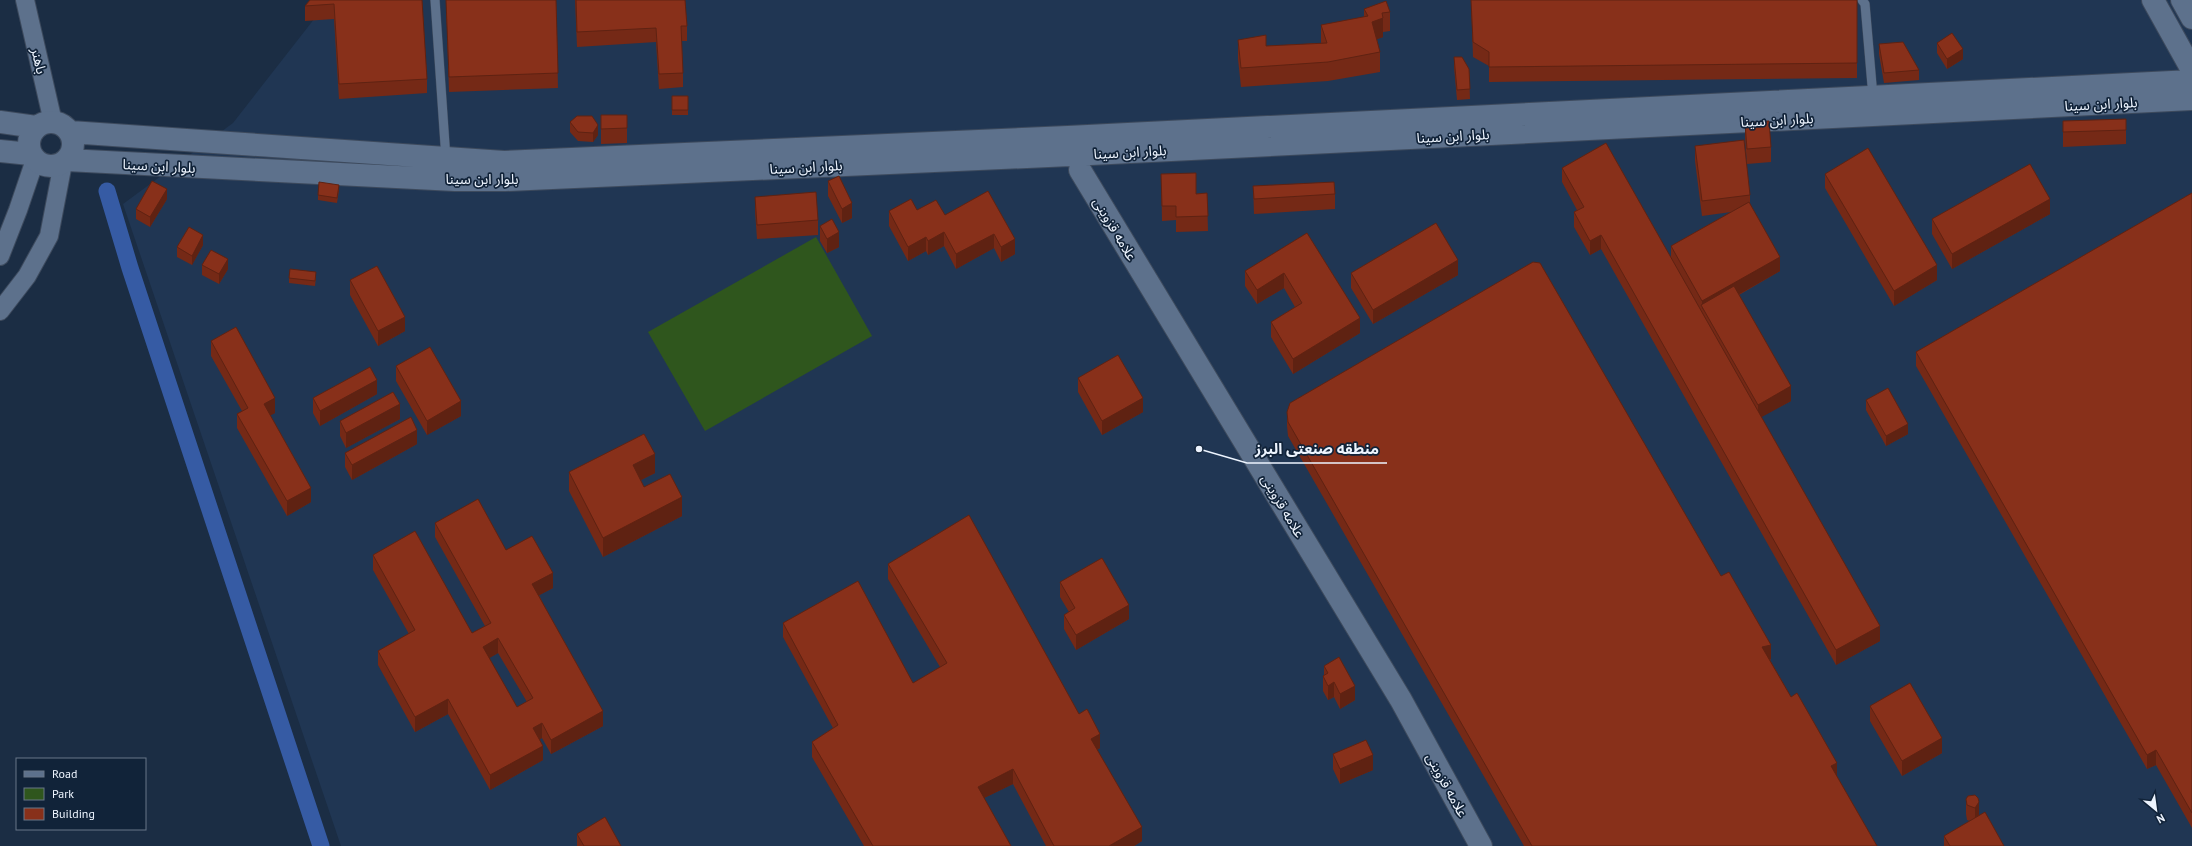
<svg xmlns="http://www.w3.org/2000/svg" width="2192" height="846" font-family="'PT Sans','Noto Sans Arabic',sans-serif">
  <rect width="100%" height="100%" fill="#1b2d44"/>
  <path fill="#203653" d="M329 0H2192V846H341L123 204 233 123Z"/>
  <path fill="#2f561d" d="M816 237 872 336 705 431 648 332Z"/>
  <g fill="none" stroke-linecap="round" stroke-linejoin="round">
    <path stroke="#365ba4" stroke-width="17" d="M107 191 130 268 321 846"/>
    <defs>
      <path id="service" d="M435 0 446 159
        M1862 0 1865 4 1873 97"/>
      <path id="minor" d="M25 0 53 122
        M0 256 18 210 35 160
        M0 311 27 276 49 236 63 163"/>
      <path id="tertiary" d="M2153 0 2192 70
        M2182 0 2192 18
        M29 144a22 22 0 1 1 44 0a22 22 0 1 1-44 0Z
        M0 122 36 127
        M70 132 504 162 1068 137 2192 81
        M0 151 30 154
        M67 160 455 180H505L1070 155 2192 99
        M1080 170 1401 700 1481 846"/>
    </defs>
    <use href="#service" stroke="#3d4a5d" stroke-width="10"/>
    <use href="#minor" stroke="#3d4a5d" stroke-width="20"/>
    <use href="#tertiary" stroke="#3d4a5d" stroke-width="24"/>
    <use href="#service" stroke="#5d718c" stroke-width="9"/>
    <use href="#minor" stroke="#5d718c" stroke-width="18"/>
    <use href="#tertiary" stroke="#5d718c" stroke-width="22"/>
  </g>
  <path fill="#752916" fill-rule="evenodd" d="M310 0H422L427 79V93L339 99 334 19 305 21V6Z
    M446 0H556L558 88 449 92Z
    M575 0H685L687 26V41H681L683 73V87L659 89 656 42 577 47Z
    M1471 0H1857V78L1489 82V66L1473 57Z
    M1364 9 1390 12V31L1383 32V37L1377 39 1380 52V72L1328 81 1241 87 1238 59V40L1266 46 1321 43V25L1364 17Z
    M1937 43 1963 59 1947 69 1937 53Z
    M1879 44 1919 70V80L1884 83 1879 54Z
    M1454 57 1469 69 1470 99 1457 100 1454 67Z
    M672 96H688V115H672Z
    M601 115H627V143L601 144Z
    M2063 121 2126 130V144L2063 147Z
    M570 122 598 135 593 142 578 141 570 132Z
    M1745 123 1771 147V162L1747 164 1745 138Z
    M1695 146 1750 195V204L1780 271 1739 295 1791 401 1761 417 1880 641 1836 665 1601 249 1590 255 1574 227V212L1577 210 1562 182V168L1671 258V246L1731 212 1702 216 1695 161Z
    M1161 174 1196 194 1207 193 1208 231 1176 232V220L1162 221Z
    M1825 174 1937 280 1894 306 1825 188Z
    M828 181 852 218 842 223 828 196Z
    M1253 186 1335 194V209L1254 214Z
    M339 190 337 203 318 200V195Z
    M988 191 1015 254 1001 262 994 248 956 269 944 246 928 255 926 251 908 261 889 226V211L917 210 945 215Z
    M2192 193V828L2156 765 2147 769 1916 366V352Z
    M755 197 818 220V235L757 239 755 211Z
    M167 199 150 227 136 219V209Z
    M2050 214 1952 269 1932 234V219Z
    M820 226 839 247 827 253 820 241Z
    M1307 233 1360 333 1293 374 1271 337V322L1295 307 1284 288 1257 304 1245 286V271Z
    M203 245 192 265 177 257V247Z
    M202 265 228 269 219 284 202 275Z
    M1351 273 1458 275 1373 324 1351 288Z
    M316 277 315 286 289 283V278Z
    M350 280 405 331 378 346 350 295Z
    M211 341 275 413 270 415 311 502 287 516 237 428V414L242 411 211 356Z
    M396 366 461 416 427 435 396 381Z
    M1078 378 1143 412 1102 435 1078 392Z
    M377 394 320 426 313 413V398Z
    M1866 400 1908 434 1886 446 1866 410Z
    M1287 412 1721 576 1771 659 1770 660 1877 846H1524L1288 436 1287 426Z
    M400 419 346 448 340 436V421Z
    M417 444 352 480 345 467V453Z
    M569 472 655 473 641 480 644 487 682 516 603 557 569 491Z
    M435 523 506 550 553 588 539 595 603 726 551 754 542 738 539 739 543 760 490 790 448 714 415 732 378 665V651L409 634 373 570V555L472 633 485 626 435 537ZM498 653 527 702 517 707 489 658Z
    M888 564 1079 714 1100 748 1097 750 1142 841 1134 846H1046L1013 784 984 798 1011 846H864L812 757V742L833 728 783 637V623L913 683 940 667 888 579Z
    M1060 582 1129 619 1076 650 1064 629V615L1069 612 1060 597Z
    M1324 666 1355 700 1340 709 1334 697 1328 700 1323 691V676H1324Z
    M1870 706 1942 753 1902 776 1870 721Z
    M1333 754 1373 770 1340 784 1333 769Z
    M1975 795 1979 815 2004 846H1944V836L1970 821 1967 820 1966 814V799Z
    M577 834 621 846H577Z"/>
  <path fill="#5f2212" d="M1383 18V37L1372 41V22Z
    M1963 49V59L1947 69V59Z
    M598 125V135L593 142V133Z
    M167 189V199L150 227V217Z
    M2050 199V214L1952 269V254Z
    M852 203V218L842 223V209Z
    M839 232V247L827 253V239Z
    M944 232V246L928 255V241Z
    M994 234V248L956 269V254Z
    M203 235V245L192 265V256Z
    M1601 235V249L1590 255V241Z
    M926 237V251L908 261V247Z
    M1015 239V254L1001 262V247Z
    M1780 257V271L1706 313 1702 308V301Z
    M228 259V269L219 284V274Z
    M1458 260V275L1373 324V310Z
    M1937 265V280L1894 306V291Z
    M1284 273V288L1257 304V290Z
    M405 317V331L378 346V331Z
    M1360 318V333L1293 374V359Z
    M377 380V394L320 426V411Z
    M1791 386V401L1758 419V405Z
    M275 398V413L264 419V404Z
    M1143 398V412L1102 435V421Z
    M461 401V416L427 435V421Z
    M400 404V419L346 448V433Z
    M1908 424V434L1886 446V436Z
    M417 430V444L352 480V465Z
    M655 454V473L633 484V465Z
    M311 488V502L287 516V501Z
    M682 497V516L603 557V538Z
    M553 573V588L532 599V584Z
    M1129 605V619L1076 650V635Z
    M1880 626V641L1836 665V650Z
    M498 638V653L483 662V647Z
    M1771 645V659L1762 661V647Z
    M1334 682V697L1328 700V686Z
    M1355 686V700L1340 709V694Z
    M448 699V714L415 732V717Z
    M603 711V726L551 754V740Z
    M542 723V738L533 743V728Z
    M1100 734V748L1091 753V739Z
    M1942 738V753L1902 776V761Z
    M543 746V760L490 790V775Z
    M2156 750V765L2147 769V755Z
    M1373 755V770L1340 784V769Z
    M1837 763V777L1831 766Z
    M1013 769V784L978 801V787Z
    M1979 802V817L1975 822V808Z
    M1142 827V841L1134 846H1109Z"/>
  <path fill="#88301a" stroke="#5f2212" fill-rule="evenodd" d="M310 0H422L427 79 339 84 334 4 305 6Z
    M446 0H556L558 73 449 77Z
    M576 0H685L687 26H681L683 73 659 74 656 28 577 32Z
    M1471 0H1857V63L1489 67V52L1473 42Z
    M1386 1 1390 12 1382 13 1383 18 1372 22 1380 52 1328 62 1241 68 1238 40 1266 35V46L1327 43 1321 25 1368 16 1364 9Z
    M1952 33 1963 49 1947 59 1937 43Z
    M1903 42 1919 70 1884 73 1879 44Z
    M1454 57H1462L1469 69 1470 89 1457 90Z
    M672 96H688V110H672Z
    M601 115H627V128L601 129Z
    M577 116H592L598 125 593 133 578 132 570 122Z
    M2126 119V130L2063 132V121Z
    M1769 121 1771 147 1747 149 1745 123Z
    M1744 140 1750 195 1702 201 1695 146Z
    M1606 143 1880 626 1836 650 1601 235 1590 241 1574 212 1584 207 1562 168Z
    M1868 148 1937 265 1894 291 1825 174Z
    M2030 164 2050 199 1952 254 1932 219Z
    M1196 173V194L1207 193 1208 216 1176 217V206H1162L1161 174Z
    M839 176 852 203 842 209 828 181Z
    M152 181 167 189 150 217 136 209Z
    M319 182 339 185 337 198 318 195Z
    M1334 182 1335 194 1254 199 1253 186Z
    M988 191 1015 239 1001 247 994 234 956 254 944 232 928 241 926 237 908 247 889 211 911 199 917 210 936 200 945 215Z
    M816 192 818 220 757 225 755 197Z
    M2192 193V813L2156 750 2147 755 1916 352Z
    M1749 202 1780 257 1702 301 1671 246Z
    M832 219 839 232 827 239 820 226Z
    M1436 223 1458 260 1373 310 1351 273Z
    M189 227 203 235 192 256 177 247Z
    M1307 233 1360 318 1293 359 1271 322 1302 303 1284 273 1257 290 1245 271Z
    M211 250 228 259 219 274 202 265Z
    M1533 262 1540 263 1721 576 1729 572 1771 645 1762 647 1791 697 1797 693 1837 763 1831 766 1877 846H1532L1288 422 1287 412 1290 403Z
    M377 266 405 317 378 331 350 280Z
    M290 269 316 272 315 281 289 278Z
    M1734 286 1791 386 1758 405 1701 305Z
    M236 327 275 398 264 404 311 488 287 501 237 414 248 408 211 341Z
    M430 347 461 401 427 421 396 366Z
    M1118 355 1143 398 1102 421 1078 378Z
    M370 367 377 380 320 411 313 398Z
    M1888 388 1908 424 1886 436 1866 400Z
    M393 392 400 404 346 433 340 421Z
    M411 417 417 430 352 465 345 453Z
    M644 434 655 454 633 465 644 487 670 474 682 497 603 538 569 472Z
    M478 499 506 550 532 536 553 573 532 584 603 711 551 740 542 723 533 728 543 746 490 775 448 699 415 717 378 651 415 630 373 555 415 531 472 633 491 623 435 523ZM498 638 533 698 517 707 483 647Z
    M969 515 1079 714 1087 709 1100 734 1091 739 1142 827 1109 846H1054L1013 769 978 787 1011 846H873L812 742 838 725 783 623 858 581 913 683 947 663 888 564Z
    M1102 558 1129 605 1076 635 1064 615 1075 608 1060 582Z
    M1339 657 1355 686 1340 694 1334 682 1328 686 1323 676 1328 673 1324 666Z
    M1910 683 1942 738 1902 761 1870 706Z
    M1366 740 1373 755 1340 769 1333 754Z
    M1975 795 1978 798 1979 802 1975 808 1967 805 1966 799 1968 796Z
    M1985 812 2004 846H1950L1944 836Z
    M605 817 621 846H584L577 834Z"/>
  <g text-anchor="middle" stroke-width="3.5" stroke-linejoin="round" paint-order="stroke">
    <g font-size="14" fill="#edf4fe" stroke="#112339">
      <text transform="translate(39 61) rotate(77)" y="5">باهنر</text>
      <text transform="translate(2101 104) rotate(-3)" y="5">بلوار ابن سینا</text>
      <text transform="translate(1777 120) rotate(-3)" y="5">بلوار ابن سینا</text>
      <text transform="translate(1453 136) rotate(-3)" y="5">بلوار ابن سینا</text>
      <text transform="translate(1130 152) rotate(-3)" y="5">بلوار ابن سینا</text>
      <text transform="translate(159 166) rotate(3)" y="5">بلوار ابن سینا</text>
      <text transform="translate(806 167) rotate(-3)" y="5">بلوار ابن سینا</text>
      <text x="482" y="184">بلوار ابن سینا</text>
      <text transform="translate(1115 229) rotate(59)" y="5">علامه قزوینی</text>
      <text transform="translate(1283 506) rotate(59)" y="5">علامه قزوینی</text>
      <text transform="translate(1447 785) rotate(61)" y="5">علامه قزوینی</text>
    </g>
  </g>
  <path fill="none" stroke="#edf4fe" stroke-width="1.5" d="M1199 449L1247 463H1387"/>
  <circle fill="#edf4fe" stroke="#112339" stroke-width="1.5" cx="1199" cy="449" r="4"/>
  <g font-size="15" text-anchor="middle" font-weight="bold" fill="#edf4fe" stroke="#112339" stroke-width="3.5" stroke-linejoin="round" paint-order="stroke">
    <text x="1317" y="454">منطقه صنعتی البرز</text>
  </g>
  <rect x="16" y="758" width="130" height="72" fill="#112339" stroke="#697788"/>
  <rect x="24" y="771" width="20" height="6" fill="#5d718c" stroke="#697788"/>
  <text x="52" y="778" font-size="12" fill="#edf4fe">Road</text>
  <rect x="24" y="788" width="20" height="12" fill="#2f561d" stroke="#697788"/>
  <text x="52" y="798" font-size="12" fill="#edf4fe">Park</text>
  <rect x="24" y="808" width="20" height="12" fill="#88301a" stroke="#697788"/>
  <text x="52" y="818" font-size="12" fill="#edf4fe">Building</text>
  <g transform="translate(2156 810) rotate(151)" stroke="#112339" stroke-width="3" paint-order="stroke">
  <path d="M0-3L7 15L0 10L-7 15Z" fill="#edf4fe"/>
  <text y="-6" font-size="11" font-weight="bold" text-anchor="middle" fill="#edf4fe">N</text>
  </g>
</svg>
